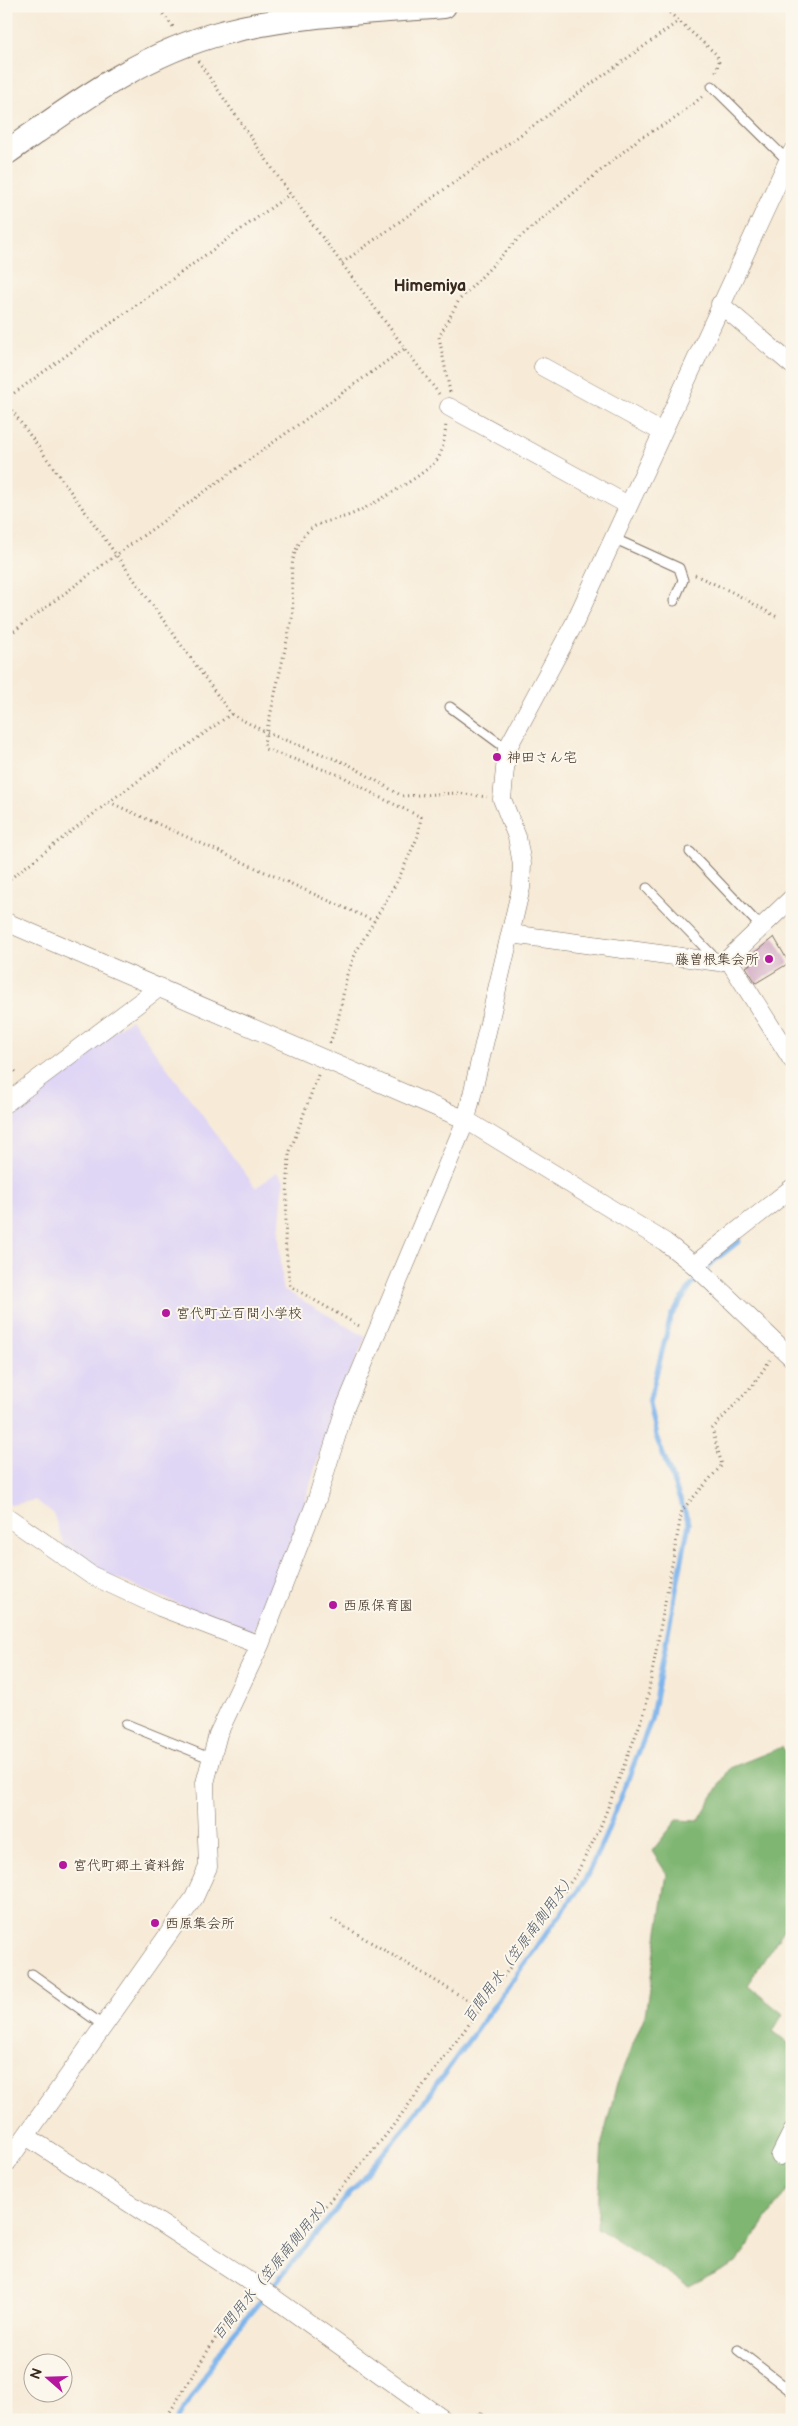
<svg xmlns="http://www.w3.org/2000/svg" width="798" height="2426" font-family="'Balsamiq Sans','Klee One',sans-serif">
  <rect width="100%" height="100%" fill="#fbf7ec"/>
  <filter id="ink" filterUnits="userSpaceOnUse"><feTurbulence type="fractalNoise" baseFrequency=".02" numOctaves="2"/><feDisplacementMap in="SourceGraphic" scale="10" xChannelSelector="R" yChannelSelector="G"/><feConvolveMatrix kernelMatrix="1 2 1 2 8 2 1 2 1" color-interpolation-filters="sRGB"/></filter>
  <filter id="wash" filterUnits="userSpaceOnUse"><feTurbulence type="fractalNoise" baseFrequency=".0096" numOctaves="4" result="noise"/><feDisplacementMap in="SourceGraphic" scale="20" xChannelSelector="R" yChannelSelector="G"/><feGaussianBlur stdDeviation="1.12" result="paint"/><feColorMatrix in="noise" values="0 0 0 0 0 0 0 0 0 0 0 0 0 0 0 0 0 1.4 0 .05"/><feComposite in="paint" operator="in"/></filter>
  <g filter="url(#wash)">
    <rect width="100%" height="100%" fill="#f7ebd8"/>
    <path fill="#dfd5f5" d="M131 1019 256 1188 277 1172 284 1180 279 1234 283 1289 366 1337 329 1421 301 1516 252 1634 94 1569 65 1548 53 1513 35 1500 12 1505 6 1504V1110Z"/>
    <path fill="#7fb672" stroke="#5d7048" d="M782 1747 792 1759V1918L747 1985 783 2014 773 2031 792 2046V2193L787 2190 736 2263 689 2287 597 2228 602 2143 617 2083 645 2015 667 1874 652 1851 677 1820 698 1821 730 1768Z"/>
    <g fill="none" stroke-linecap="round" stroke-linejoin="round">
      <path stroke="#7cb3eb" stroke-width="5" d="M177 2420 227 2341 410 2121 584 1882 605 1837 651 1721 689 1523 656 1436 649 1403 671 1316 691 1286 714 1261 739 1241"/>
    </g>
    <g id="blocks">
      <path fill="#c696b9" d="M774 937 789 963 756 983 746 967 753 962 749 957Z"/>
    </g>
  </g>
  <g filter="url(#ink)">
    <use href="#blocks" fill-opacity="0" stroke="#7d6e5f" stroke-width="1"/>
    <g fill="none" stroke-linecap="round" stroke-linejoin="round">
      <defs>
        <path id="lane" d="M712 86 788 161
          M613 538 679 568 683 580 674 601
          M450 707 507 749
          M690 852 761 927
          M647 888 716 959
          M126 1724 212 1759
          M32 1974 104 2026
          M738 2350 792 2392
          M479 2420 480 2418"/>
        <path id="street" d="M720 304 792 365
          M543 367 662 432
          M449 407 628 505
          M6 922 466 1120 665 1242 694 1265 792 1358
          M511 934 719 962 728 959 792 898
          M728 959 792 1060
          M6 1103 160 987
          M694 1265 792 1188
          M6 1516 91 1575 160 1607 260 1645
          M26 2136 257 2286 444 2420
          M780 2156 792 2132
          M6 2164 194 1898 208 1867 205 1783 218 1734 260 1645 317 1499 345 1408 466 1120 521 888 522 864 517 837 502 799 507 749 574 624 792 152"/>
        <path id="secondary" d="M6 153C74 105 142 53 225 32 295 14 371 12 444 6"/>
      </defs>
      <use href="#lane" stroke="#7d6e5f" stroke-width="11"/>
      <use href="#street" stroke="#7d6e5f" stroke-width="19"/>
      <use href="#secondary" stroke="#7d6e5f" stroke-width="26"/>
      <path stroke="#7d6e5f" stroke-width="3" stroke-dasharray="1 4" stroke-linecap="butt" d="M157 6 174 28
        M662 6 717 55 719 61 715 75
        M198 61 290 194 439 394
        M342 263 679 21
        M450 392 439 337 459 300 519 238 640 138 676 118 704 95
        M6 399 290 194
        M6 402 231 714 267 733 348 764 402 796 457 793 487 797
        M695 575 734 593 777 617
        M6 637 116 555 404 349
        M109 802 374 921
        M6 882 109 802 231 714
        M330 1043 338 1020 347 975 356 952 398 880 418 836 421 817 379 797 342 776 265 749 264 743 292 618C295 597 287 571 296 550 308 520 325 524 350 515 368 508 426 474 437 460 444 450 445 434 446 423
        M6 1059 18 1075
        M318 1075 289 1154 285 1241 290 1286 361 1327
        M332 1919 481 2008
        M267 2274 386 2135 481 2008 577 1873 600 1828 645 1711 682 1510 722 1465 712 1429 753 1385 770 1360
        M165 2420 220 2331 247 2298"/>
      <use href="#lane" stroke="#fff" stroke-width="9"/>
      <use href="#street" stroke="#fff" stroke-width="18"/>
      <use href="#secondary" stroke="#fff" stroke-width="24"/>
    </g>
  </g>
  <g fill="#b5179e" stroke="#fbf7ec" stroke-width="2">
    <circle cx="497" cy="757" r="5"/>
    <circle cx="769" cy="959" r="5"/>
    <circle cx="166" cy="1313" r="5"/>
    <circle cx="333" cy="1605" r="5"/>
    <circle cx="63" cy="1865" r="5"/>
    <circle cx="155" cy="1923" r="5"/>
  </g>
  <g text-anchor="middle" stroke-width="4" stroke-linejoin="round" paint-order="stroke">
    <g font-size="14" fill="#3b2a1e" stroke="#fbf7ec" text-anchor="start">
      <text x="507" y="762">神田さん宅</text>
      <text x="759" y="964" text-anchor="end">藤曽根集会所</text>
      <text x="176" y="1318">宮代町立百間小学校</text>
      <text x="343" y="1610">西原保育園</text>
      <text x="73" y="1870">宮代町郷土資料館</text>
      <text x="165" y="1928">西原集会所</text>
    </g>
    <g font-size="15" font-style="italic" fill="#525a66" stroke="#fbf7ec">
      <text transform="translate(519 1948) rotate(-54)" y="5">百間用水（笠原南側用水）</text>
      <text transform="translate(272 2268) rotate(-51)" y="5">百間用水（笠原南側用水）</text>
    </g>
    <g font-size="16" font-weight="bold" fill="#3b2a1e" stroke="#fbf7ec">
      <text x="430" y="291">Himemiya</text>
    </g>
  </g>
  <rect width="798" height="2426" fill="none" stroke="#fbf7ec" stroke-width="25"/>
  <g transform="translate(48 2378) rotate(290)"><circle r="24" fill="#fbf7ec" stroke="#aea59a"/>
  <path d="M0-4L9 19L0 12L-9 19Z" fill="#b5179e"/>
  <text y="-8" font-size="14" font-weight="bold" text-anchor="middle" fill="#3b2a1e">N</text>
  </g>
</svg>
